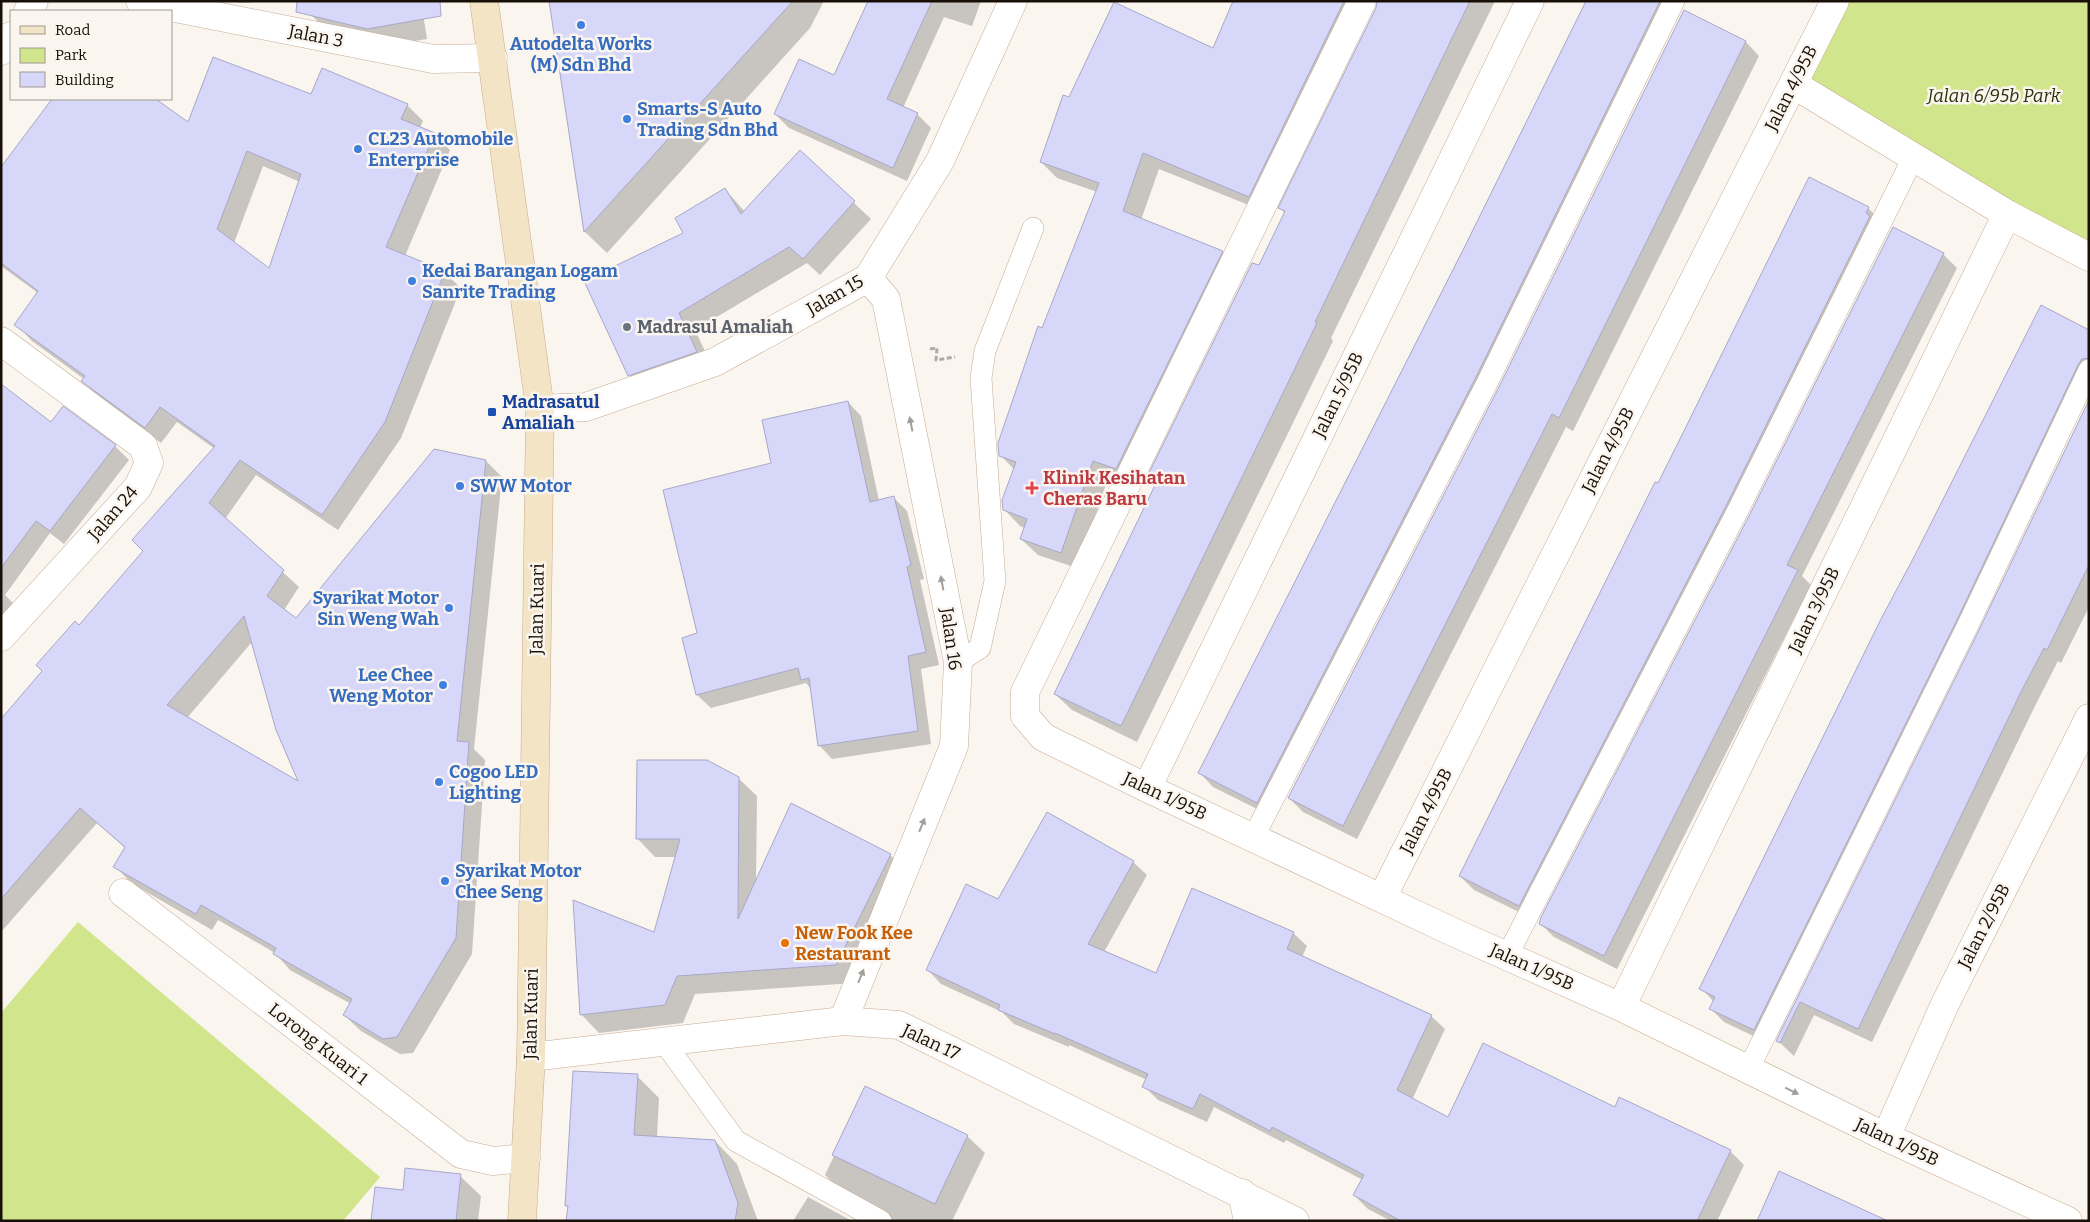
<svg xmlns="http://www.w3.org/2000/svg" width="2090" height="1222" font-family="Bitter,serif">
  <rect width="100%" height="100%" fill="#fbf5f0"/>
  <path fill="#d1e58c" d="M1835 1H2089V257L1793 84Z
    M78 922 380 1177 343 1221H1V1013Z"/>
  <path fill="#0003" fill-rule="evenodd" d="M237 1H274L239 3Z
    M421 1 427 39 385 46 329 32 311 15Z
    M550 1H824L810 28 607 253 585 232Z
    M869 1H981L972 26 944 17 903 108 917 114 931 128 907 181 789 128 775 114 834 77Z
    M1234 1H1378L1369 4 1266 212 1159 169 1141 220 1222 252 1238 268 1133 485 1109 476 1077 568 1038 555 1021 539 1025 528 1020 526 1004 509 1014 469 1000 455 1042 329 1097 192 1057 178 1041 162 1070 99 1214 50Z
    M1378 1H1495L1331 338 1333 341 1137 742 1072 710 1055 694 1156 487 1148 479 1259 267 1285 213 1280 208 1377 8Z
    M1588 1H1684L1271 816 1213 787 1200 773Z
    M1684 12 1746 42 1759 56 1573 431 1566 427 1357 839 1303 812 1289 798 1499 389Z
    M312 96 407 105 423 121 420 128 434 134 450 150 405 256 444 272 461 288 401 438 338 530 256 475 225 519 299 587 284 610 296 619 486 461 502 477 474 749 485 760 472 954 413 1053 400 1054 361 1031 344 1015 351 1004 290 970 275 953 218 920 212 930 131 883 115 866 125 848 97 823 1 932V720L144 551 215 449 177 422 161 443 99 397 83 381 84 379 32 341 16 324 38 293 1 266V169L52 101 51 99H153L188 124ZM263 166 300 182 269 270 234 243ZM252 642 300 784 187 718Z
    M800 152 871 219 820 275 807 263 695 330 713 368 646 392 630 375 685 233 725 189 745 212Z
    M1868 208 1882 222 1533 919 1474 890 1460 876 1658 485Z
    M1943 254 1957 268 1802 576 1811 585 1617 969 1554 937 1540 923Z
    M2089 331V383L1768 1043 1724 1022 1711 1009 1714 1002 1701 988Z
    M1 386 51 424 115 446 129 460 64 544 50 533 5 595 18 608 1 629Z
    M848 402 861 416 879 501 894 498 907 511 924 579 920 580 939 665 921 669 931 744 832 759 819 745 811 689 806 683 711 708 697 695 699 634 773 464Z
    M2089 403V607L2061 663 2058 661 2035 706 1872 1042 1814 1015 1794 1056 1778 1041 1979 633Z
    M738 778 757 796 756 883 890 855 909 873 854 983 695 994 683 1023 599 1033 581 1014 655 934 676 857H655L637 838Z
    M1133 862 1147 875 1104 952 1157 975 1293 933 1307 946 1302 957 1431 1016 1445 1029 1412 1100 1448 1119 1615 1109 1730 1151 1744 1165 1717 1221H1391L1368 1209 1354 1195 1363 1180 1286 1140 1284 1143 1214 1107 1207 1122 1158 1100 1144 1086 1147 1080 1069 1045V1047L1014 1024 1002 1012 941 984 928 970 998 901Z
    M637 1076 659 1098 657 1138 715 1141 737 1164 758 1221H568L569 1208 566 1205Z
    M866 1088 967 1136 985 1153 952 1221H893L842 1192 825 1175Z
    M460 1176 481 1196 478 1221H372L404 1192Z
    M808 1197 852 1221H793Z"/>
  <path fill="#d7d7f9" stroke="#a7a7c8" fill-rule="evenodd" d="M297 1H440L441 16 367 29 296 12Z
    M549 1H793L584 232Z
    M868 1H932L887 99 918 113 893 168 774 114 799 59 834 75Z
    M1233 1H1344L1249 197 1143 153 1123 211 1223 251 1116 469 1093 461 1061 553 1020 539 1027 519 1003 510 1002 500 1016 462 999 456 998 443 1038 326 1042 328 1099 183 1040 162 1063 95 1069 97 1114 2 1213 48Z
    M1377 1H1470L1315 322 1317 323 1121 726 1054 694 1156 483 1146 479 1252 263 1259 265 1285 211 1278 208 1376 8Z
    M1586 1H1660L1476 377 1257 803 1198 773 1464 248Z
    M1684 10 1746 41 1559 418 1552 414 1343 826 1288 798 1498 389Z
    M213 57 311 94 322 68 408 104 401 119 435 133 386 247 445 271 385 422 322 515 240 460 209 503 284 570 267 596 296 618 434 449 486 460 457 741 469 742 456 938 397 1037 383 1039 343 1015 352 999 273 954 276 948 201 905 196 914 113 867 125 847 80 808 1 899V719L42 671 36 665 75 621 79 625 143 551 132 540 215 446 160 407 145 428 81 381 85 376 14 325 38 291 1 263V167L52 99H156L188 122ZM247 151 301 174 269 268 217 229ZM244 616 276 730 298 781 167 705Z
    M800 150 855 201 803 259 789 247 679 313 697 352 628 376 584 281 683 233 675 218 725 188 741 214Z
    M1809 177 1869 207 1866 213 1870 216 1727 504 1519 906 1459 876 1655 482 1658 483 1679 441Z
    M1893 227 1944 253 1787 565 1798 570 1604 956 1539 924 1541 917 1749 516Z
    M2041 305 2089 330V358L2082 359 2078 365 1956 622 1754 1030 1709 1009 1715 997 1699 989 1881 619 1915 555Z
    M1 384 51 422 63 406 116 445 50 531 36 521 1 568Z
    M2089 400V565L2047 650 2044 648 2021 692 1858 1029 1800 1002 1780 1043 1776 1041 1978 632Z
    M848 401 870 502 894 496 911 565 907 567 926 652 908 656 918 731 818 746 809 678 801 680 798 668 696 695 682 638 697 633 663 490 771 463 762 420Z
    M637 760H707L739 777 738 919 791 803 891 854 836 965 677 976 665 1005 580 1015 573 900 654 932 680 839H636Z
    M1047 812 1134 861 1088 944 1156 973 1192 888 1294 932 1287 949 1432 1015 1397 1090 1448 1117 1483 1043 1615 1107 1619 1097 1731 1150 1697 1221H1401L1353 1195 1364 1175 1272 1127 1270 1131 1200 1094 1193 1109 1142 1087 1148 1074 1055 1033V1034L998 1010 1000 1005 926 970 966 884 998 899Z
    M573 1071 638 1074 634 1135 715 1140 738 1203 735 1221H566L568 1206H565Z
    M865 1086 968 1135 935 1204 832 1155Z
    M405 1168 461 1174 456 1221H371L375 1187 403 1190Z
    M1779 1171 1827 1193 1888 1221H1757Z"/>
  <g fill="none" stroke-linecap="round" stroke-linejoin="round">
    <defs>
      <path id="lane" d="M958 662 980 648 995 581 981 378 985 351 1033 228
        M1253 838 1487 383 1674 1
        M1507 956 1738 510 1914 156
        M664 1042 736 1141 881 1221
        M1748 1070 1967 627 2089 370"/>
      <path id="street" d="M140 1 433 59 493 58
        M1362 1 1025 692V716L1043 737 1147 788 1453 932 1621 1007 1886 1137 2068 1221
        M28 11 34 1
        M1 51 11 36
        M1793 84 2007 214 2089 257
        M1 341 143 446 149 463 138 487 1 637
        M540 409 586 407 715 362 868 278 940 161 1013 1
        M1147 788 1530 1
        M123 893 461 1154 493 1161 526 1158
        M1382 898 1835 1
        M1621 1007 2007 214
        M843 1021 954 746 958 662 886 299 868 278
        M531 1057 843 1021 899 1025 1295 1221
        M1886 1137 1945 1004 2089 718
        M1242 1193 1248 1221"/>
      <path id="secondary" d="M484 1 540 409 531 1057 522 1221"/>
    </defs>
    <use href="#lane" stroke="#c7ab92" stroke-width="22"/>
    <use href="#street" stroke="#c7ab92" stroke-width="29"/>
    <use href="#secondary" stroke="#c7ab92" stroke-width="29"/>
    <path stroke="#b1aaa4" stroke-width="3" stroke-dasharray="5 2.5" stroke-linecap="butt" d="M930 349 937 348 936 360 955 357"/>
    <use href="#lane" stroke="#fff" stroke-width="21"/>
    <use href="#street" stroke="#fff" stroke-width="28"/>
    <use href="#secondary" stroke="#f2e4c4" stroke-width="28"/>
  </g>
  <defs><path id="oneway-solid" d="M-6-.8H1V-3.2L6.5 0L1 3.2V.8H-6Z" transform="scale(1.25)"/></defs>
  <g fill="#a39f9b">
    <use href="#oneway-solid" transform="translate(911 424) rotate(-101)"/>
    <use href="#oneway-solid" transform="translate(942 583) rotate(-101)"/>
    <use href="#oneway-solid" transform="translate(922 825) rotate(-68)"/>
    <use href="#oneway-solid" transform="translate(861 976) rotate(-68)"/>
    <use href="#oneway-solid" transform="translate(1792 1091) rotate(26)"/>
  </g>
  <g fill="#3f7fe0" stroke="#fbf5f0" stroke-width="2">
    <circle cx="581" cy="25" r="5"/>
    <circle cx="627" cy="119" r="5"/>
    <circle cx="358" cy="149" r="5"/>
    <circle cx="412" cy="281" r="5"/>
    <circle cx="460" cy="486" r="5"/>
    <circle cx="449" cy="608" r="5"/>
    <circle cx="443" cy="685" r="5"/>
    <circle cx="439" cy="782" r="5"/>
    <circle cx="445" cy="881" r="5"/>
  </g>
  <circle fill="#6b7280" stroke="#fbf5f0" stroke-width="2" cx="627" cy="327" r="5"/>
  <rect fill="#1a4fb4" stroke="#fbf5f0" stroke-width="2" x="487" y="407" width="10" height="10" rx="2.5"/>
  <path fill="#e0444e" stroke="#fbf5f0" stroke-width="2" d="M1029.5 480.5h5v5h5v5h-5v5h-5v-5h-5v-5h5z"/>
  <circle fill="#e8710a" stroke="#fbf5f0" stroke-width="2" cx="785" cy="943" r="5"/>
  <g text-anchor="middle" stroke-width="5" stroke-linejoin="round" paint-order="stroke">
    <g font-size="18" fill="#180f06" stroke="#fbf5f0">
      <text transform="translate(316 36) rotate(11)" y="6">Jalan 3</text>
      <text transform="translate(1791 88) rotate(-63)" y="6">Jalan 4/95B</text>
      <text transform="translate(835 295) rotate(-30)" y="6">Jalan 15</text>
      <text transform="translate(1338 395) rotate(-64)" y="6">Jalan 5/95B</text>
      <text transform="translate(1608 450) rotate(-63)" y="6">Jalan 4/95B</text>
      <text transform="translate(113 513) rotate(-49)" y="6">Jalan 24</text>
      <text transform="translate(537 609) rotate(-89)" y="6">Jalan Kuari</text>
      <text transform="translate(1814 610) rotate(-64)" y="6">Jalan 3/95B</text>
      <text transform="translate(951 639) rotate(82)" y="6">Jalan 16</text>
      <text transform="translate(1165 796) rotate(25)" y="6">Jalan 1/95B</text>
      <text transform="translate(1426 811) rotate(-63)" y="6">Jalan 4/95B</text>
      <text transform="translate(1984 926) rotate(-63)" y="6">Jalan 2/95B</text>
      <text transform="translate(1532 967) rotate(24)" y="6">Jalan 1/95B</text>
      <text transform="translate(531 1014) rotate(-89)" y="6">Jalan Kuari</text>
      <text transform="translate(931 1042) rotate(25)" y="6">Jalan 17</text>
      <text transform="translate(318 1044) rotate(38)" y="6">Lorong Kuari 1</text>
      <text transform="translate(1897 1142) rotate(25)" y="6">Jalan 1/95B</text>
    </g>
    <g font-size="18" font-weight="bold" fill="#366cbe" stroke="#fbf5f0" text-anchor="start">
      <text x="581" y="50" text-anchor="middle">Autodelta Works<tspan x="581" dy="21">(M) Sdn Bhd</tspan></text>
      <text x="637" y="115">Smarts-S Auto<tspan x="637" dy="21">Trading Sdn Bhd</tspan></text>
      <text x="368" y="145">CL23 Automobile<tspan x="368" dy="21">Enterprise</tspan></text>
      <text x="422" y="277">Kedai Barangan Logam<tspan x="422" dy="21">Sanrite Trading</tspan></text>
      <text x="470" y="492">SWW Motor</text>
      <text x="439" y="604" text-anchor="end">Syarikat Motor<tspan x="439" dy="21">Sin Weng Wah</tspan></text>
      <text x="433" y="681" text-anchor="end">Lee Chee<tspan x="433" dy="21">Weng Motor</tspan></text>
      <text x="449" y="778">Cogoo LED<tspan x="449" dy="21">Lighting</tspan></text>
      <text x="455" y="877">Syarikat Motor<tspan x="455" dy="21">Chee Seng</tspan></text>
    </g>
    <g font-size="18" font-style="italic" fill="#2a3209" stroke="#fbf5f0">
      <text x="1994" y="102">Jalan 6/95b Park</text>
    </g>
    <g font-size="18" font-weight="bold" fill="#5b616d" stroke="#fbf5f0" text-anchor="start">
      <text x="637" y="333">Madrasul Amaliah</text>
    </g>
    <g font-size="18" font-weight="bold" fill="#164399" stroke="#fbf5f0" text-anchor="start">
      <text x="502" y="408">Madrasatul<tspan x="502" dy="21">Amaliah</tspan></text>
    </g>
    <g font-size="18" font-weight="bold" fill="#be3a42" stroke="#fbf5f0" text-anchor="start">
      <text x="1043" y="484">Klinik Kesihatan<tspan x="1043" dy="21">Cheras Baru</tspan></text>
    </g>
    <g font-size="18" font-weight="bold" fill="#c56008" stroke="#fbf5f0" text-anchor="start">
      <text x="795" y="939">New Fook Kee<tspan x="795" dy="21">Restaurant</tspan></text>
    </g>
  </g>
  <rect width="2090" height="1222" fill="none" stroke="#180f06" stroke-width="5"/>
  <rect x="10" y="10" width="162" height="90" fill="#fbf5f0" stroke="#a09992"/>
  <rect x="20" y="26" width="25" height="8" fill="#f2e4c4" stroke="#a09992"/>
  <text x="55" y="35" font-size="15" fill="#180f06">Road</text>
  <rect x="20" y="48" width="25" height="15" fill="#d1e58c" stroke="#a09992"/>
  <text x="55" y="60" font-size="15" fill="#180f06">Park</text>
  <rect x="20" y="72" width="25" height="15" fill="#d7d7f9" stroke="#a09992"/>
  <text x="55" y="85" font-size="15" fill="#180f06">Building</text>
</svg>
